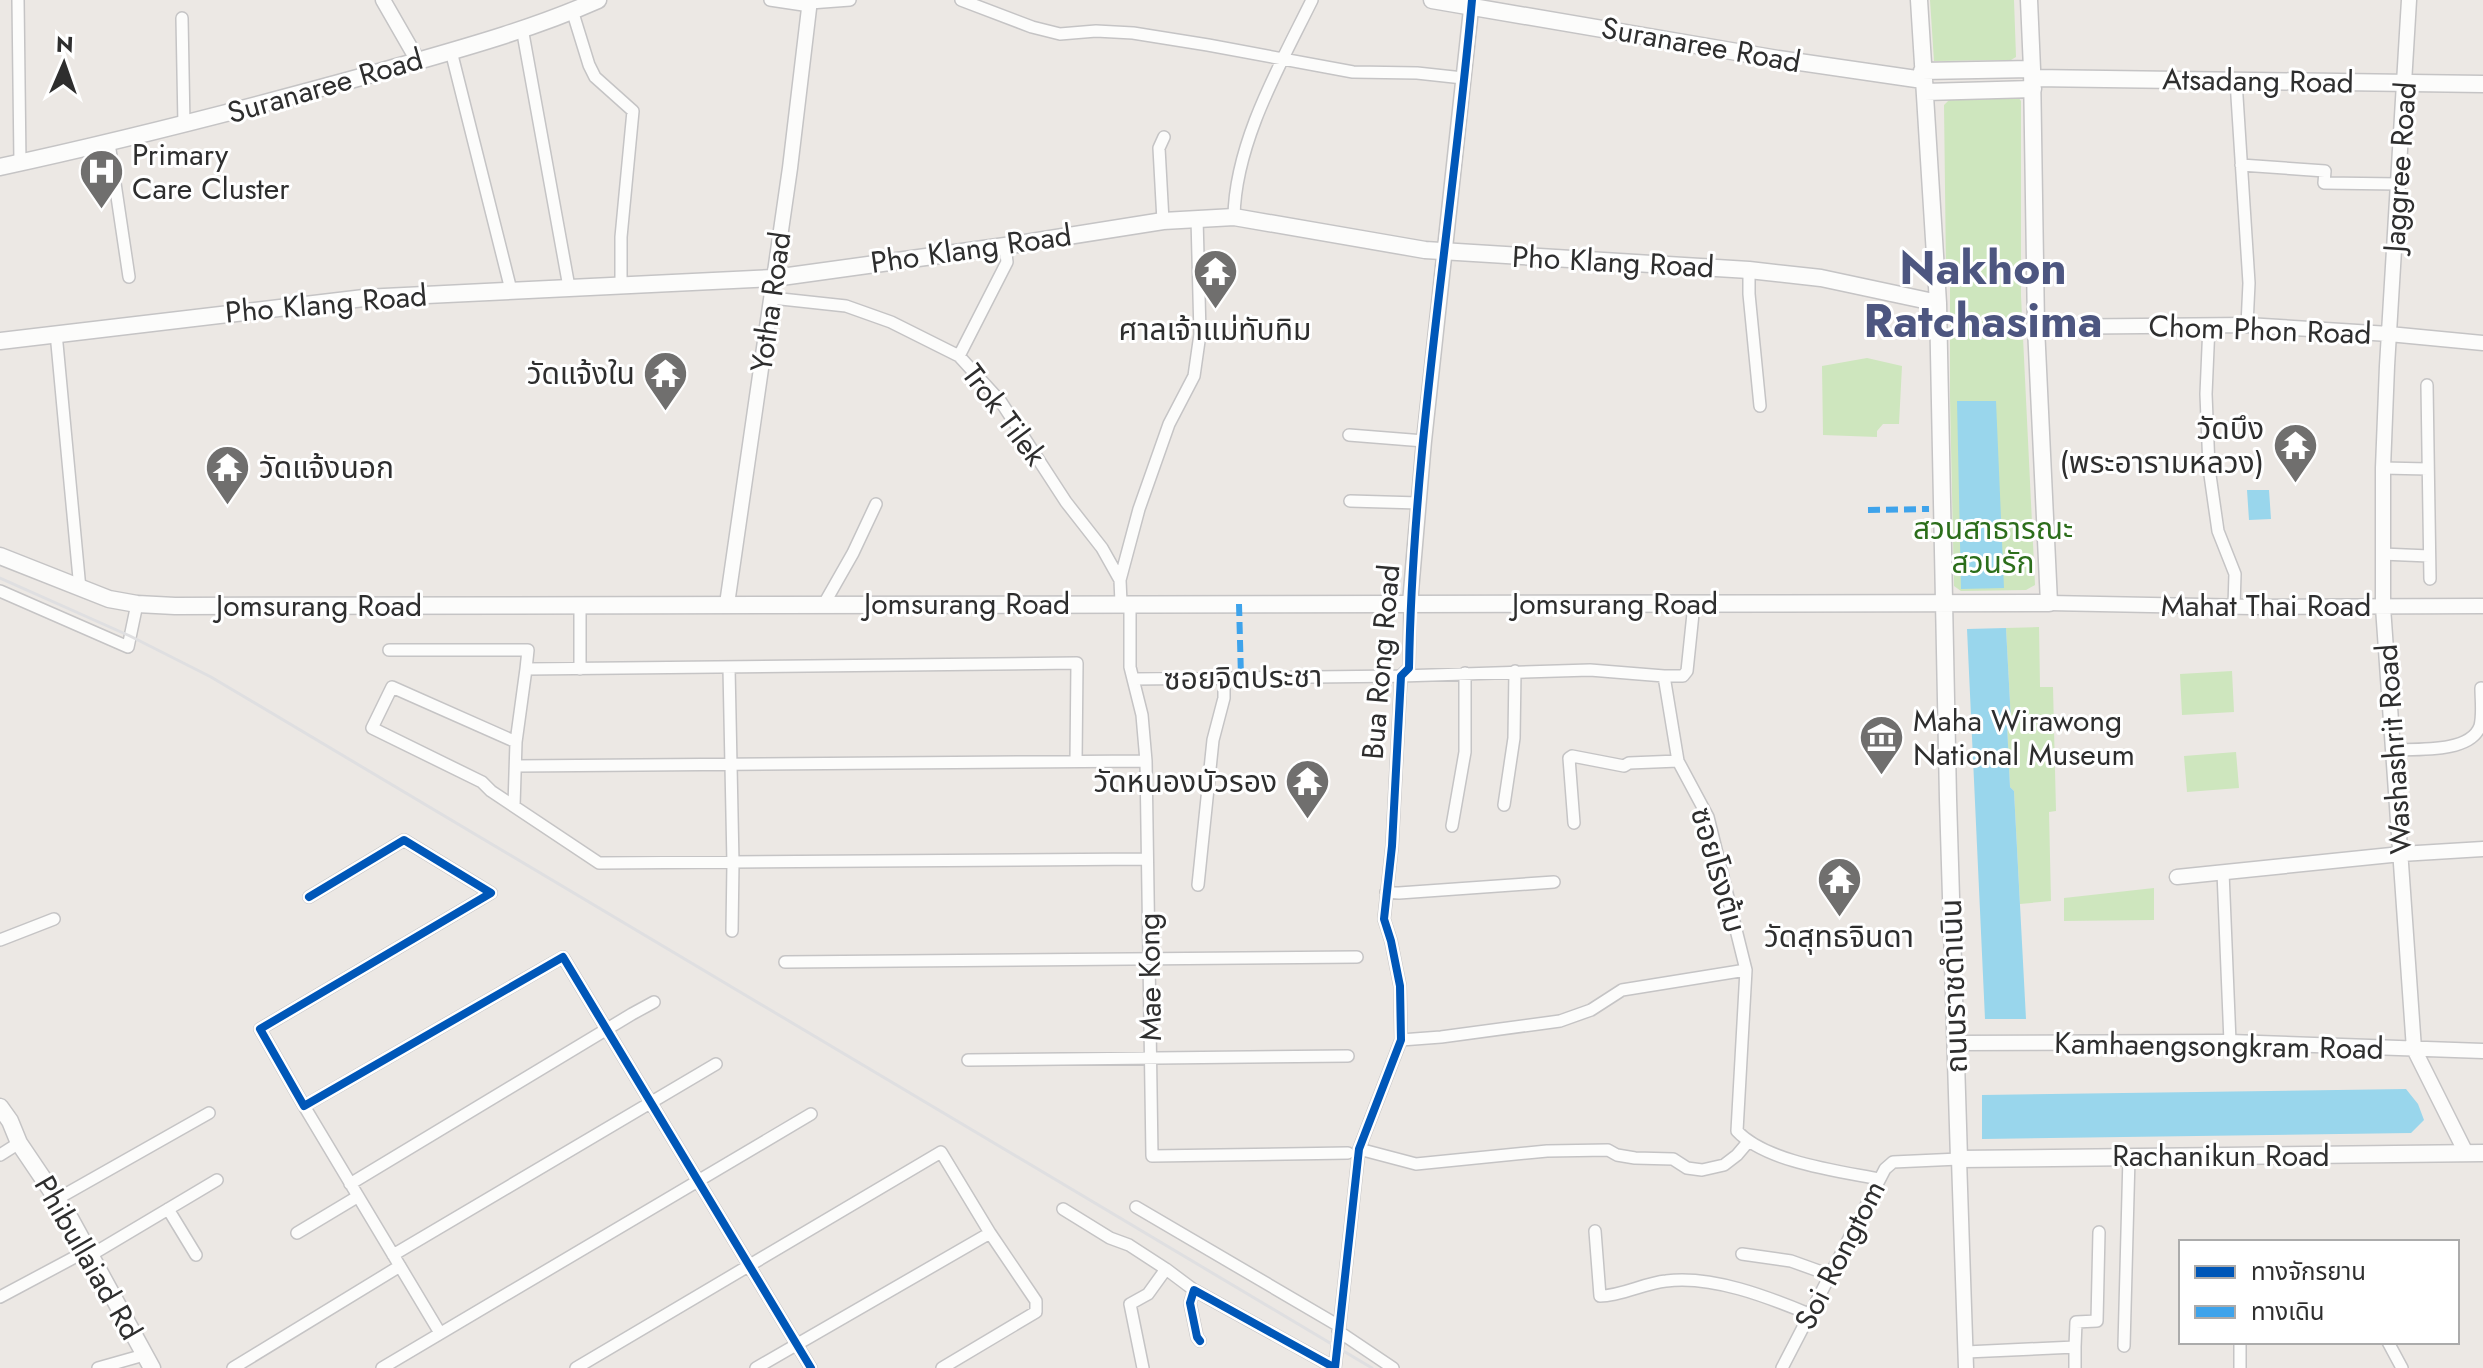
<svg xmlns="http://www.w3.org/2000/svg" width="2483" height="1368" font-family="Jost,'Noto Sans Thai',sans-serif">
  <rect width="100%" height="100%" fill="#ece8e4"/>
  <path fill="#cee6be" d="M1930 0H2014L2016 57 2011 60 1934 61Z
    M2018 97 2021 101V296L2035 585 2026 590 1961 591 1954 586 1950 398V273L1946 270 1944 105 1950 99Z
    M1867 358 1902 366 1899 424H1883L1877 431V437L1823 435 1822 366Z
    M2039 627 2040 687H2053L2056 811 2049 812 2051 901 2020 904 2014 791 2010 787 2007 723 2011 721 2006 628Z
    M2232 671 2234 712 2182 715 2180 674Z
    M2236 752 2239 788 2187 792 2184 756Z
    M2154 888V920L2064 921V898Z"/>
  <path fill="#99d6ec" d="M1957 401H1996L2004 588 1961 589Z
    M2247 490H2269L2271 519 2249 520Z
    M2006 628 2011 721 2007 723 2010 787 2014 791 2026 1019H1985L1967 629Z
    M2406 1089 2418 1104 2424 1120 2411 1133 1982 1139V1095Z"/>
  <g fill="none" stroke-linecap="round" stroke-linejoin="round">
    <defs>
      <path id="minor" d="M18 0 20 163
        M770 0 810 6
        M961 0 1032 27 1060 34 1096 31 1133 33 1208 45 1353 72 1417 73 1463 78
        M810 3 850 0
        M572 10 589 65 595 77 633 111 621 237V285
        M182 18 184 125
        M522 28 569 287
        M451 51 511 290
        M2236 81 2249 283 2247 325
        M109 143 129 277
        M2241 165 2325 171 2324 183 2399 184
        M1234 217C1235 143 1280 65 1312 0
        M1163 221 1159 148 1164 137
        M1749 270V294L1760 406
        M772 298 846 306 891 322 959 356 1001 402 1066 502 1102 548 1120 580 1121 603
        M2209 325 2206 394 2209 468 2218 531 2235 574 2234 606
        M56 333 80 589
        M959 356 1007 262 1005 246
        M2427 385 2430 579
        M1349 435 1424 441
        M2383 468 2428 469
        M1350 501 1419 503
        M2382 554 2429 556
        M1120 580 1139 509 1169 424 1194 376 1200 334 1197 218
        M0 591 128 647 137 604
        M1130 603V667L1142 715 1146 761 1152 1156 1348 1153
        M824 604 853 553 876 504
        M389 650H528L526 669 1077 663 1076 761
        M729 668 733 863 732 931
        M580 669V605
        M1664 676H1683L1687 671 1694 604
        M1134 679 1401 676 1590 670 1664 676 1678 761 1708 817 1746 970 1737 1131C1766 1162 1838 1171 1879 1179
        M516 742 392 687 372 728 482 782 491 791 599 863 1147 859
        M2393 750C2417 749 2471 753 2480 726 2483 714 2481 700 2481 688
        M516 766 1146 761
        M1504 805 1514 738 1515 671
        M514 806 516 742 526 669
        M1574 823 1569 758 1572 756 1624 766 1629 763 1678 761
        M1452 826 1465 752V673
        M2223 872 2230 1042
        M1198 885 1213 740 1224 698V677
        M1386 892 1399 893 1554 882
        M309 897 404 840 491 893 260 1029 304 1106 563 957 811 1368
        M0 940 54 919
        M785 962 1357 957
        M1401 1040 1441 1037 1560 1021 1591 1010 1622 990 1746 970
        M968 1060 1348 1056
        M304 1106 440 1333
        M1359 1149 1416 1164 1547 1151 1608 1150 1617 1155 1635 1158 1673 1159 1687 1168 1702 1170 1724 1165 1737 1155 1748 1142
        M0 1155 19 1143
        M350 1184 632 1014 654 1002
        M57 1199 209 1113
        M1136 1207 1339 1326
        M168 1209 196 1255
        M1063 1209 1110 1238 1129 1245 1166 1269
        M1595 1231 1600 1296C1622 1296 1644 1283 1666 1281 1712 1275 1768 1297 1809 1314
        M297 1233 357 1197
        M1742 1254 1791 1261 1830 1275
        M91 1255 217 1180
        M393 1255 716 1064
        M0 1297 88 1250
        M1338 1331 1393 1368
        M1200 1341 1197 1337 1190 1303 1194 1290 1335 1368 1359 1149 1401 1040 1400 986 1391 941 1384 919 1392 846 1401 676 1409 668 1410 603
        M2388 1342 2402 1368
        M2124 1346 2129 1157
        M2075 1347 2076 1322 2097 1321 2099 1232
        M1966 1352 2075 1347V1368
        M98 1368 144 1355
        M233 1368 400 1266
        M382 1368 811 1114
        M576 1368 941 1152 990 1233 756 1368
        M942 1368 1036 1312V1301L990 1233
        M1143 1368 1130 1304 1148 1294 1166 1269 1194 1290
        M1782 1368 1885 1169 1893 1162 1959 1159
        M2240 1368V1342"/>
      <path id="tertiary" d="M383 0 418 61
        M2409 0 2387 366 2383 468V607L2414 1049 2466 1153
        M2036 327 2247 325 2389 334 2483 343
        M1410 603 1424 441 1472 0
        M2049 603 2252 607 2483 606
        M727 604 790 168 810 0
        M2177 877 2401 854 2483 849
        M1955 1043 2230 1042 2483 1051
        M1959 1159 1966 1368"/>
      <path id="secondary" d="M1432 0 1778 59 1923 80
        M1919 0 1938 303 1948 799 1959 1159 2483 1153
        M1922 71 2032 69
        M2033 78 2483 84
        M1925 92 2033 89
        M0 167C125 140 249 108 372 74 448 52 526 32 598 0
        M0 341 364 298 774 278 1005 246 1163 221 1234 217 1425 250 1749 270 1821 278 1938 303
        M0 556 109 599 137 604 175 606 2049 603 2036 327 2032 69 2029 0
        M0 1107 10 1121 19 1143 71 1220 152 1368"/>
    </defs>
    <use href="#minor" stroke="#c5c4c5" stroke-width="14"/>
    <use href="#tertiary" stroke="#c5c4c5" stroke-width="17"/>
    <use href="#secondary" stroke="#c5c4c5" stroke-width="19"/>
    <use href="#minor" stroke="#fcfcfb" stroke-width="11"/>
    <use href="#tertiary" stroke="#fcfcfb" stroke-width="14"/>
    <use href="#secondary" stroke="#fcfcfb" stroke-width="16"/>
    <path stroke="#dfdfe1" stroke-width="3" d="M0 578 130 636 211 677 1372 1368"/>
    <path stroke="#3ea3eb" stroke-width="6" stroke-dasharray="12 6" stroke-linecap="butt" d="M1868 510 1929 509
      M1239 604 1241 677"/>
    <defs>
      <path id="cycleway" d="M309 897 404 840 491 893 260 1029 304 1106 563 957 811 1368
        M1200 1341 1197 1337 1190 1303 1194 1290 1335 1368 1359 1149 1401 1040 1400 986 1391 941 1384 919 1392 846 1401 676 1409 668C1413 444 1452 223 1472 0"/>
    </defs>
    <use href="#cycleway" stroke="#fff" stroke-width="13"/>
    <use href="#cycleway" stroke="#0057b8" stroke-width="8"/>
  </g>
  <defs>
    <symbol id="hospital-pin" viewBox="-11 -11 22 30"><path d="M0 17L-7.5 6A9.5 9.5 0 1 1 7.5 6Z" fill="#706f6e" stroke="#fff"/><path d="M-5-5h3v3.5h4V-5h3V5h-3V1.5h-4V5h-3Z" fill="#fff"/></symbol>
    <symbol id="temple-pin" viewBox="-11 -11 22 30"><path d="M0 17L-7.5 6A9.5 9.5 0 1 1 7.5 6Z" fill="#706f6e" stroke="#fff"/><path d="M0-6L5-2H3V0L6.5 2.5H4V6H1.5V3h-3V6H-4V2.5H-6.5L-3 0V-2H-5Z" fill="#fff"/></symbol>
    <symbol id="museum-pin" viewBox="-11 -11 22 30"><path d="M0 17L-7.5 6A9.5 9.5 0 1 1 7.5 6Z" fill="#706f6e" stroke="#fff"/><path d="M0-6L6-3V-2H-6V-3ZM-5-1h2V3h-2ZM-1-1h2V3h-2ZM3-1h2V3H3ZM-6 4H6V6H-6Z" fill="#fff"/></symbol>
  </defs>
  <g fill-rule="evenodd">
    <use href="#hospital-pin" x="76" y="146" width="51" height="69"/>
    <use href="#temple-pin" x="1190" y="246" width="51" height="69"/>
    <use href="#temple-pin" x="640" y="348" width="51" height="69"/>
    <use href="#temple-pin" x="2270" y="420" width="51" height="69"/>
    <use href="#temple-pin" x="202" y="442" width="51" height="69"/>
    <use href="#museum-pin" x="1856" y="712" width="51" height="69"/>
    <use href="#temple-pin" x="1282" y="756" width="51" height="69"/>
    <use href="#temple-pin" x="1814" y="854" width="51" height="69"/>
  </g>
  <g text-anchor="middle" stroke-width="6" stroke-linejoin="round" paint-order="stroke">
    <g font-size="30" fill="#2e2e2e" stroke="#fff">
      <text transform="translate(1701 45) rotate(10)" y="10">Suranaree Road</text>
      <text transform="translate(2258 81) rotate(1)" y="10">Atsadang Road</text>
      <text transform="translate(325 86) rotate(-16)" y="10">Suranaree Road</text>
      <text transform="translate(2400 167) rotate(-86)" y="10">Jaggree Road</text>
      <text transform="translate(971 249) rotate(-8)" y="10">Pho Klang Road</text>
      <text transform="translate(1613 262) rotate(3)" y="10">Pho Klang Road</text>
      <text transform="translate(771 302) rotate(-82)" y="10">Yotha Road</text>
      <text transform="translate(326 304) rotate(-5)" y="10">Pho Klang Road</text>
      <text transform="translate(2260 330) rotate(2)" y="10">Chom Phon Road</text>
      <text transform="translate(1004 415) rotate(53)" y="10">Trok Tilek</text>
      <text x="967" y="614">Jomsurang Road</text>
      <text x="1615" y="614">Jomsurang Road</text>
      <text x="319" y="616">Jomsurang Road</text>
      <text x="2266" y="616">Mahat Thai Road</text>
      <text transform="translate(1381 662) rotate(-85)" y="10">Bua Rong Road</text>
      <text transform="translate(1243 678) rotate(-1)" y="10">ซอยจิตประชา</text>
      <text transform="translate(2394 749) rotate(-94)" y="10">Washashrit Road</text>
      <text transform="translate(1718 870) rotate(74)" y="10">ซอยโรงต้ม</text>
      <text transform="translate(1150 977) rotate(-91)" y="10">Mae Kong</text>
      <text transform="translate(1954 986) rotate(-92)" y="10">ถนนราชดำเนิน</text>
      <text transform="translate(2219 1046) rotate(1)" y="10">Kamhaengsongkram Road</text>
      <text x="2221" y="1166">Rachanikun Road</text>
      <text transform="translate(1840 1255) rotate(-63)" y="10">Soi Rongtom</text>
      <text transform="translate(88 1258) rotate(60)" y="10">Phibullaiad Rd</text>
    </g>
    <g font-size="30" fill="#2e2e2e" stroke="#fff" text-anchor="start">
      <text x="132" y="165">Primary<tspan x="132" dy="34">Care Cluster</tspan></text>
      <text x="1215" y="340" text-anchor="middle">ศาลเจ้าแม่ทับทิม</text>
      <text x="635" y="384" text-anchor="end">วัดแจ้งใน</text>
      <text x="2264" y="439" text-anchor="end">วัดบึง<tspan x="2264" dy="34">(พระอารามหลวง)</tspan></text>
      <text x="259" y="478">วัดแจ้งนอก</text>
      <text x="1913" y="731">Maha Wirawong<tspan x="1913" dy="34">National Museum</tspan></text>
      <text x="1277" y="792" text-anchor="end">วัดหนองบัวรอง</text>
      <text x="1839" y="947" text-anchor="middle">วัดสุทธจินดา</text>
    </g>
    <g font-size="30" fill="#2c6e1b" stroke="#fff">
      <text x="1993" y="539">สวนสาธารณะ<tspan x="1993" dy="34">สวนรัก</tspan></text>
    </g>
    <g font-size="46" font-weight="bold" fill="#4d5680" stroke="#fff">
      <text x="1983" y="284">Nakhon<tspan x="1983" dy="53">Ratchasima</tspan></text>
    </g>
  </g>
  <rect x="2179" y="1240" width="280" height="104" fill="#ffffff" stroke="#ababab" stroke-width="2"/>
  <rect x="2195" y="1266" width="40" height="12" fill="#0057b8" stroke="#ababab" stroke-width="2"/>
  <text x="2251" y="1280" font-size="24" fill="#2e2e2e">ทางจักรยาน</text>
  <rect x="2195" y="1306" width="40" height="12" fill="#3ea3eb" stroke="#ababab" stroke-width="2"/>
  <text x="2251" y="1320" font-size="24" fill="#2e2e2e">ทางเดิน</text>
  <g transform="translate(64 64) rotate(2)" stroke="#ffffff" stroke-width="6" paint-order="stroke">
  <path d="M0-6L14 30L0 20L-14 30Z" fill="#2e2e2e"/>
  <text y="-12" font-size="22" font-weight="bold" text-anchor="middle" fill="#2e2e2e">N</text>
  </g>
</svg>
